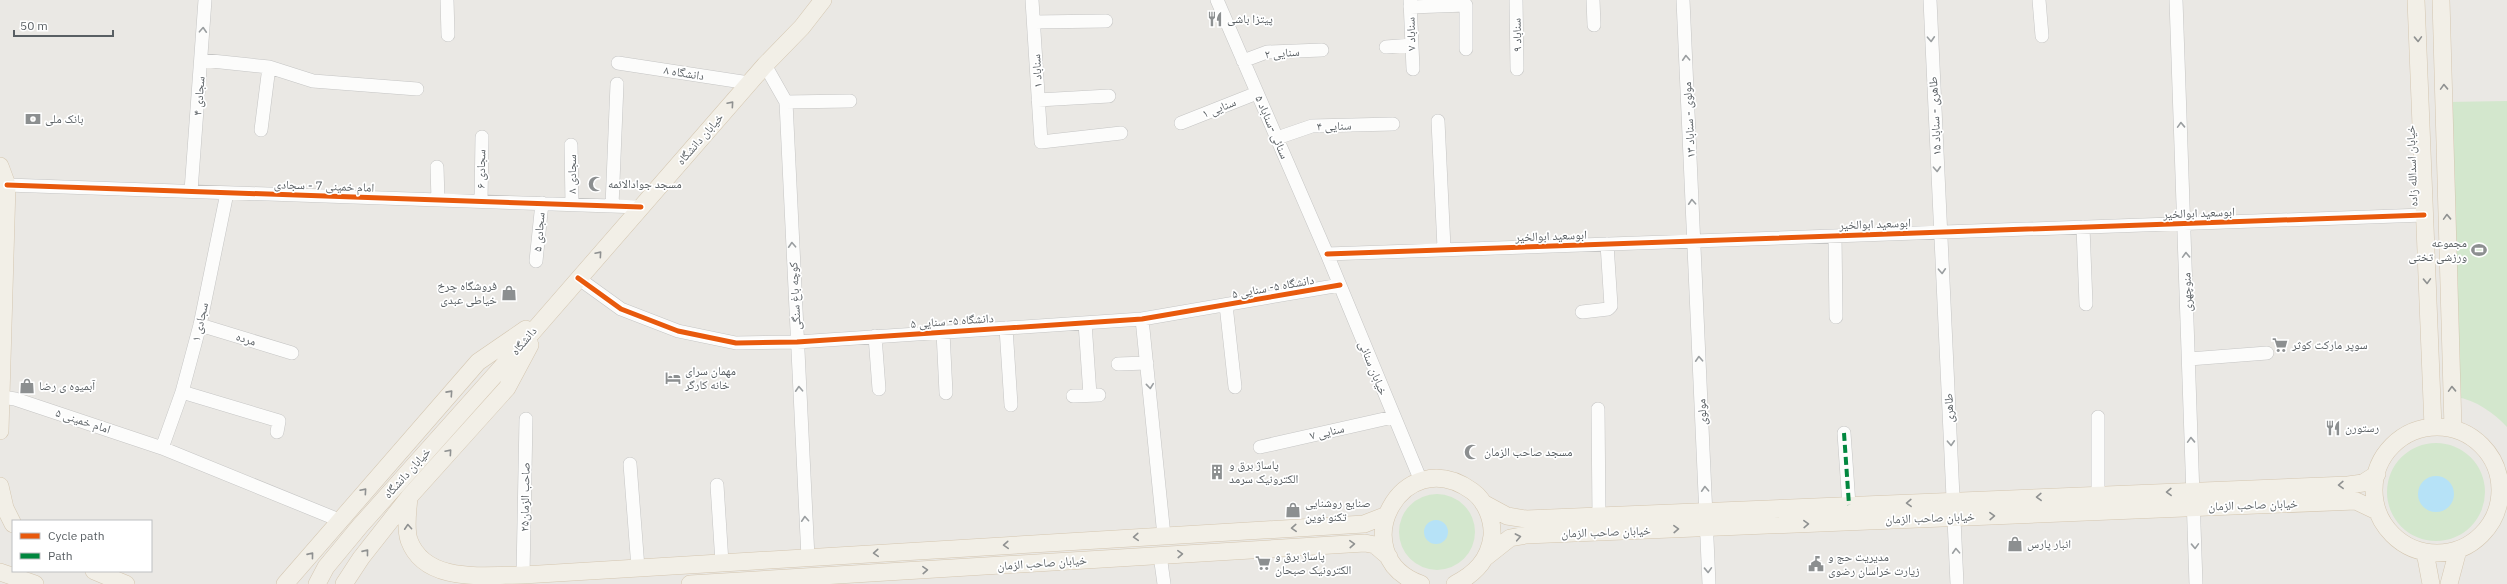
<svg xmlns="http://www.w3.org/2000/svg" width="2507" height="584" font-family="'IBM Plex Sans','Noto Naskh Arabic',sans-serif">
  <rect width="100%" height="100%" fill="#eae8e4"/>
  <path fill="#d3e7cd" d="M2507 101V427C2494 413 2476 400 2456 397L2447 102Z
    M2387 492a49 49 0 1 1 98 0a49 49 0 1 1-98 0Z
    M1399 532a38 38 0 1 1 76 0a38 38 0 1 1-76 0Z"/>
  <path fill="#b6e2f7" d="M2418 494a18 18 0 1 1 36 0a18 18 0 1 1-36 0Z
    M1424 532a12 12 0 1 1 24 0a12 12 0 1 1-24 0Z"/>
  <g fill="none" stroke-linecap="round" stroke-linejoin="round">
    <defs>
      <path id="minor" d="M447 0 448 35
        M1032 0 1041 142 1121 133
        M1217 0 1327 254 1421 481
        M1410 0 1413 69
        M1516 0 1517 69
        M1593 0 1594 25
        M1683 0 1709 584
        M1930 0 1957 584
        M2039 0 2042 36
        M2176 0 2196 584
        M1410 7 1466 5V49
        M1034 22 1106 21
        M1386 47 1412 45
        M202 60 269 67 313 81 417 89
        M1243 61 1267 52 1322 50
        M618 63 749 83
        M765 65 786 102 808 558
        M1038 100 1109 96
        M786 102 850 101
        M1438 121 1444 248
        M1181 123 1257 93
        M261 130 269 67
        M1277 138 1312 126 1393 124
        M571 145 572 204
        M437 167 438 200
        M7 185 641 207
        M191 191 205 0
        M481 201 482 137
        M612 206 617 84
        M2083 227 2086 304
        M1835 236 1836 317
        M1327 254 2424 215
        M536 261 542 203
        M578 278 621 309 678 331 736 343 797 342 1142 319 1340 285
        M1226 305 1235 387
        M1582 312 1608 309 1611 306 1607 244
        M1142 319 1164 536
        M1085 323 1090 395
        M200 325 292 353
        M1006 328 1011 405
        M943 332 946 393
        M875 336 879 389
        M2189 359 2267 353
        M1118 364 1147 363
        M182 392 279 421 277 432
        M1073 396 1099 395
        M2 397 15 399 162 448 339 520
        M1598 409 1599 516
        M2098 417V495
        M1844 433 1849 505
        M1260 447 1393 417
        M162 448 182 392 200 325 227 193
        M630 464 638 568
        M717 485 722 563
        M1160 555 1164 584
        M523 575 526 419"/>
      <path id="major" d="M2416 0 2433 427
        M2441 0 2453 428
        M0 166 7 185 0 431
        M2374 490a63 63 0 1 1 126 0a63 63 0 1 1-126 0Z
        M0 486 5 508 13 524
        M409 497C408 511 405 527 409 540 425 584 484 575 523 575L1364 524 1387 515
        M1483 503 1507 516 1526 519 2348 485 2363 483 2377 474
        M2425 552 2431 584
        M1486 557 1510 538 1526 535 2356 501 2377 511
        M94 571 126 584
        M0 572 35 584
        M285 584 478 362 526 329
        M317 584 326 567 360 526 502 367 765 65 802 27 823 0
        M344 584 361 558 409 497 507 388 530 345
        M690 584 1365 543 1375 545 1389 557
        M1421 584C1342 556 1401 440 1472 491 1486 501 1493 520 1492 536 1489 560 1475 574 1455 584
        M2449 584 2458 550"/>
    </defs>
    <use href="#minor" stroke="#c5c5c4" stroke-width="14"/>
    <use href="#major" stroke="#d4c6b0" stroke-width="18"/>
    <use href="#minor" stroke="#fcfcfb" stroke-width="13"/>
    <use href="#major" stroke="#f2efe7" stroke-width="17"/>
    <path stroke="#00873e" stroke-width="4" stroke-dasharray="8 4" stroke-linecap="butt" d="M1844 433 1849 505"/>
    <defs>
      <path id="cycleway" d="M7 185 641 207
        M1327 254 2424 215
        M578 278 621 309 678 331 736 343 797 342 1142 319 1340 285"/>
    </defs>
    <use href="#cycleway" stroke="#fff" stroke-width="8"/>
    <use href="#cycleway" stroke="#e8590c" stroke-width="5"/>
  </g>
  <defs><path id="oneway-chevron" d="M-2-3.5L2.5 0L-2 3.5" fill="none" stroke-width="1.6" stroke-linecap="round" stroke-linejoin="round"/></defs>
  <g stroke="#9a9ea0">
    <use href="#oneway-chevron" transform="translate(203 30) rotate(-87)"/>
    <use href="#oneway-chevron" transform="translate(1931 39) rotate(87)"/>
    <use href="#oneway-chevron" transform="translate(1686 58) rotate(-93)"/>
    <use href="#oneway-chevron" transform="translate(2181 125) rotate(-92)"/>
    <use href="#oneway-chevron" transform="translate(1937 169) rotate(87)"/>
    <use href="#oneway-chevron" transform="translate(1692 202) rotate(-93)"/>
    <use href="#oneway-chevron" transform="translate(792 245) rotate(-93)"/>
    <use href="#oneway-chevron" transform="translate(2186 255) rotate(-92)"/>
    <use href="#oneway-chevron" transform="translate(1942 271) rotate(87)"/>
    <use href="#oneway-chevron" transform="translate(1699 359) rotate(-93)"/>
    <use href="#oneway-chevron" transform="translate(1150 386) rotate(84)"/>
    <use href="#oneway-chevron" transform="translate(799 389) rotate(-93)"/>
    <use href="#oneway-chevron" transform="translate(2191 440) rotate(-92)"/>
    <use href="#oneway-chevron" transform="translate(1951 443) rotate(87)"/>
    <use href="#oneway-chevron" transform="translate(1705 489) rotate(-93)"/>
    <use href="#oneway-chevron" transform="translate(805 519) rotate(-94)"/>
    <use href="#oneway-chevron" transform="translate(2195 546) rotate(88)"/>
    <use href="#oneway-chevron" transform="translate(1956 551) rotate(-93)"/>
    <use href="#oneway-chevron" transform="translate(1708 570) rotate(88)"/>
  </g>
  <g stroke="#8f9191">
    <use href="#oneway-chevron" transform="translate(2418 39) rotate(88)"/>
    <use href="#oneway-chevron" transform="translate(2444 87) rotate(-92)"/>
    <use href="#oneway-chevron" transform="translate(731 104) rotate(-49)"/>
    <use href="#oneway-chevron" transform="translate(2447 217) rotate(-92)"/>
    <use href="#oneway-chevron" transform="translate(599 254) rotate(-49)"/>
    <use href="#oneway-chevron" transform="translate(2427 281) rotate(88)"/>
    <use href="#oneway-chevron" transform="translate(2452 389) rotate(-92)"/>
    <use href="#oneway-chevron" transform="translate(450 393) rotate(-48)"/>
    <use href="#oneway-chevron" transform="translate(449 452) rotate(-49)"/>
    <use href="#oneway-chevron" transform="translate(2341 485) rotate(178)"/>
    <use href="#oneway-chevron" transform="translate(364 491) rotate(-49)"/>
    <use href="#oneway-chevron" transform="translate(2169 492) rotate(178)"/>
    <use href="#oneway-chevron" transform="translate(2039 497) rotate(178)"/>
    <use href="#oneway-chevron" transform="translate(1909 503) rotate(178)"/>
    <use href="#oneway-chevron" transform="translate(1992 516) rotate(-2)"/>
    <use href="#oneway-chevron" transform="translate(1806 524) rotate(-2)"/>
    <use href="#oneway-chevron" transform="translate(408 527) rotate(-94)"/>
    <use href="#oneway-chevron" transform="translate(1294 528) rotate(177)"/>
    <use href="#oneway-chevron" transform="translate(1676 529) rotate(-2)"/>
    <use href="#oneway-chevron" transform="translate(1136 537) rotate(176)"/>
    <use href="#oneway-chevron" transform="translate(1518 537) rotate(-11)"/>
    <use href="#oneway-chevron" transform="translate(1352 544) rotate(-3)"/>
    <use href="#oneway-chevron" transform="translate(1006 545) rotate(176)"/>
    <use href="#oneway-chevron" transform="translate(366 552) rotate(-51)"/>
    <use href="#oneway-chevron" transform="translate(876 553) rotate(176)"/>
    <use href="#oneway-chevron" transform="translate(1180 554) rotate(-3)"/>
    <use href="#oneway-chevron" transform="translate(311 555) rotate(-51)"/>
    <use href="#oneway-chevron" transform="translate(925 570) rotate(-3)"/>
  </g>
  <defs>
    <symbol id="restaurant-bare" viewBox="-9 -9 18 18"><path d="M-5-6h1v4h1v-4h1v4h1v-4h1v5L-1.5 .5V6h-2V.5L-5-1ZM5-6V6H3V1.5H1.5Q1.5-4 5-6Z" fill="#8c8f90" stroke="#fff" stroke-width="2.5" paint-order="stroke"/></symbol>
    <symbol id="bank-bare" viewBox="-9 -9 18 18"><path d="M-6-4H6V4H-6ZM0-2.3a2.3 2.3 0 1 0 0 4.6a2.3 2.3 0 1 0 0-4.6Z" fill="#8c8f90" stroke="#fff" stroke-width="2.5" paint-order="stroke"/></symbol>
    <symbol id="mosque-bare" viewBox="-9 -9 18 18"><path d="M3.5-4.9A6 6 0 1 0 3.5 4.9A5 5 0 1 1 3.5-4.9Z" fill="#8c8f90" stroke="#fff" stroke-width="2.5" paint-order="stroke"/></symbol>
    <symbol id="stadium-bare" viewBox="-9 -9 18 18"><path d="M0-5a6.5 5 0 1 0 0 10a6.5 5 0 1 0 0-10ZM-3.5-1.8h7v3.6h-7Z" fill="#8c8f90" stroke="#fff" stroke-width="2.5" paint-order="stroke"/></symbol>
    <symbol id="shop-bare" viewBox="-9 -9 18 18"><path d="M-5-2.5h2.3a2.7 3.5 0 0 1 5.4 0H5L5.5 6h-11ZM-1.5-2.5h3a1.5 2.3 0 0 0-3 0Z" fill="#8c8f90" stroke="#fff" stroke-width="2.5" paint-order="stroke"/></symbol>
    <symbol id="supermarket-bare" viewBox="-9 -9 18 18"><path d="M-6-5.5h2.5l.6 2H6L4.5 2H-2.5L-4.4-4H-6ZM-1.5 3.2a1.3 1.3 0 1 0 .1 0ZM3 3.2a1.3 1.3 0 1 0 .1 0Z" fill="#8c8f90" stroke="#fff" stroke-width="2.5" paint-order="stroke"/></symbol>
    <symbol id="hotel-bare" viewBox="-9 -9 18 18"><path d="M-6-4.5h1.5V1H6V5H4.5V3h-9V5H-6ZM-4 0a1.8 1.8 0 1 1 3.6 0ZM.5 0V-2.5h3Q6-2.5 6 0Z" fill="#8c8f90" stroke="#fff" stroke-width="2.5" paint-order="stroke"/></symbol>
    <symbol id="building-bare" viewBox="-9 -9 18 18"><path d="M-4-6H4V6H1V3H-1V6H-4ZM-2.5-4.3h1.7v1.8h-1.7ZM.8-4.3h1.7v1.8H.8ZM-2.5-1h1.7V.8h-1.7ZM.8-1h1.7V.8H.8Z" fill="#8c8f90" stroke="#fff" stroke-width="2.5" paint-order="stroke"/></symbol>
    <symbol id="civic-bare" viewBox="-9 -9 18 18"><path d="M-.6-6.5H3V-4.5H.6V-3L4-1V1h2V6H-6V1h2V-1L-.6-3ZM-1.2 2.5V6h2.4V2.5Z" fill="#8c8f90" stroke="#fff" stroke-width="2.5" paint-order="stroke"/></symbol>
  </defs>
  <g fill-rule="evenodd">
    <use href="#restaurant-bare" x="1204" y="8" width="22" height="22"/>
    <use href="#bank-bare" x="22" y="108" width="22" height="22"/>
    <use href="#mosque-bare" x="585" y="173" width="22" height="22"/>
    <use href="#stadium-bare" x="2468" y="239" width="22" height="22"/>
    <use href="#shop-bare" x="498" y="282" width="22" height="22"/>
    <use href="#supermarket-bare" x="2269" y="334" width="22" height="22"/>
    <use href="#hotel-bare" x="662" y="367" width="22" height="22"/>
    <use href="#shop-bare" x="16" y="375" width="22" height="22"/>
    <use href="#restaurant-bare" x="2322" y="417" width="22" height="22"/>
    <use href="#mosque-bare" x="1461" y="441" width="22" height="22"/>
    <use href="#building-bare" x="1206" y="461" width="22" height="22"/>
    <use href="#shop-bare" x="1282" y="499" width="22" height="22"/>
    <use href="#shop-bare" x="2004" y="533" width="22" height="22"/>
    <use href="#supermarket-bare" x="1252" y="552" width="22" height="22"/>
    <use href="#civic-bare" x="1805" y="553" width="22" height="22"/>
  </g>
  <g text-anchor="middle" stroke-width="3.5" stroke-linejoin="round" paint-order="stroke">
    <g font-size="12" fill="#595f63" stroke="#fff" text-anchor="start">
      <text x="1227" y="23">پیتزا باشی</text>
      <text x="45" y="123">بانک ملی</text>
      <text x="608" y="188">مسجد جوادالائمه</text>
      <text x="2467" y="247" text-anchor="end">مجموعه<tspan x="2467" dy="14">ورزشی تختی</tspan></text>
      <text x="497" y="290" text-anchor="end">فروشگاه چرخ<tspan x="497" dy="14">خیاطی عبدی</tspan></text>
      <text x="2292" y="349">سوپر مارکت کوثر</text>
      <text x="685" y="375">مهمان سرای<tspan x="685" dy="14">خانه کارگر</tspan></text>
      <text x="39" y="390">آبمیوه ی رضا</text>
      <text x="2345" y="432">رستورن</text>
      <text x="1484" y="456">مسجد صاحب الزمان</text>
      <text x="1229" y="469">پاساژ برق و<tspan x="1229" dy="14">الکترونیک سرمد</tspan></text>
      <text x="1305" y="507">صنایع روشنایی<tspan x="1305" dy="14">تکنو نوین</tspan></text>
      <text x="2027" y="548">انبار پارس</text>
      <text x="1275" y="560">پاساژ برق و<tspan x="1275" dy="14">الکترونیک صبحان</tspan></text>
      <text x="1828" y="561">مدیریت حج و<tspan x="1828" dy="14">زیارت خراسان رضوی</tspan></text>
    </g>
    <g font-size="12" fill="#595f63" stroke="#fff">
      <text transform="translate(1411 34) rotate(-92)" y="4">سناباد ۷</text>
      <text transform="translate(1517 35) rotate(-92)" y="4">سناباد ۹</text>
      <text transform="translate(1282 53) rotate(-5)" y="4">سنایی ۲</text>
      <text transform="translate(1037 71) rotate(-93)" y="4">سناباد ۱</text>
      <text transform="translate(684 73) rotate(9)" y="4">دانشگاه ۸</text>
      <text transform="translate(199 96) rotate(-85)" y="4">سجادی ۴</text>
      <text transform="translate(1219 108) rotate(-22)" y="4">سنایی ۱</text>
      <text transform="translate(1935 116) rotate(-93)" y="4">طاهری - سناباد ۱۵</text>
      <text transform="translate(1689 120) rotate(-93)" y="4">مولوی - سناباد ۱۳</text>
      <text transform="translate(1334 126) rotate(-2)" y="4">سنایی ۴</text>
      <text transform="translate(1272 127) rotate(67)" y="4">سنائی -سناباد ۵</text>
      <text transform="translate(700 139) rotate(-49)" y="4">خیابان دانشگاه</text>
      <text transform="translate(2412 166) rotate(-92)" y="4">خیابان اسدالله زاده</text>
      <text transform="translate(481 169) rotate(-89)" y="4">سجادی ۶</text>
      <text transform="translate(572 174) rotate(-90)" y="4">سجادی ۸</text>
      <text transform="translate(324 186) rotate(2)" y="4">امام خمینی 7 - سجادی</text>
      <text transform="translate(2199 213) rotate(-2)" y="4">ابوسعید ابوالخیر</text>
      <text transform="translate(1875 224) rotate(-2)" y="4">ابوسعید ابوالخیر</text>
      <text transform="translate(539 232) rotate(-85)" y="4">سجادی ۵</text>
      <text transform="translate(1551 236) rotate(-2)" y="4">ابوسعید ابوالخیر</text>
      <text transform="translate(1273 287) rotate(-10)" y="4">دانشگاه ۵- سنایی ۵</text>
      <text transform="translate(2187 292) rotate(-92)" y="4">منوچهری</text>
      <text transform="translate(795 296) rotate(-93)" y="4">کوچه باغ سنگی</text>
      <text transform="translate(952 321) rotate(-4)" y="4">دانشگاه ۵- سنایی ۵</text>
      <text transform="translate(200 322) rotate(-77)" y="4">سجادی ۱</text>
      <text transform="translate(246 339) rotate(17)" y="4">مرده</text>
      <text transform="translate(524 341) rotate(-50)" y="4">دانشگاه</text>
      <text transform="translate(1373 368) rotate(68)" y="4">خیابان سنائی</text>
      <text transform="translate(1949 408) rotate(-93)" y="4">طاهری</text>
      <text transform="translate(1702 412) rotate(-93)" y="4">مولوی</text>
      <text transform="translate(83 421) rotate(18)" y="4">امام خمینی ۵</text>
      <text transform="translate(1327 432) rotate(-13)" y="4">سنایی ۷</text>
      <text transform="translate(407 473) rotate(-48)" y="4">خیابان دانشگاه</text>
      <text transform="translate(525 497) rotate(-89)" y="4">صاحب الزمان۲۵</text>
      <text transform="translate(2253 505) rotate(-2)" y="4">خیابان صاحب الزمان</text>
      <text transform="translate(1930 518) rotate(-2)" y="4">خیابان صاحب الزمان</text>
      <text transform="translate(1606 532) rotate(-2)" y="4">خیابان صاحب الزمان</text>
      <text transform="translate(1042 563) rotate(-4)" y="4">خیابان صاحب الزمان</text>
    </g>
  </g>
  <rect x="12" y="520" width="140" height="52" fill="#ffffff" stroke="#bdbfc1"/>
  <rect x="20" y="533" width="20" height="6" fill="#e8590c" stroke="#bdbfc1"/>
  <text x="48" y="540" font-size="12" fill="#595f63">Cycle path</text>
  <rect x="20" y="553" width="20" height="6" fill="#00873e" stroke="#bdbfc1"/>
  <text x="48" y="560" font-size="12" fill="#595f63">Path</text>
  <path d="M14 30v6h99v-6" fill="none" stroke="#595f63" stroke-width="2"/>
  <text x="20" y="30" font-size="12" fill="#595f63" stroke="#ffffff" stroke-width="3" paint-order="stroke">50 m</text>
</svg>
